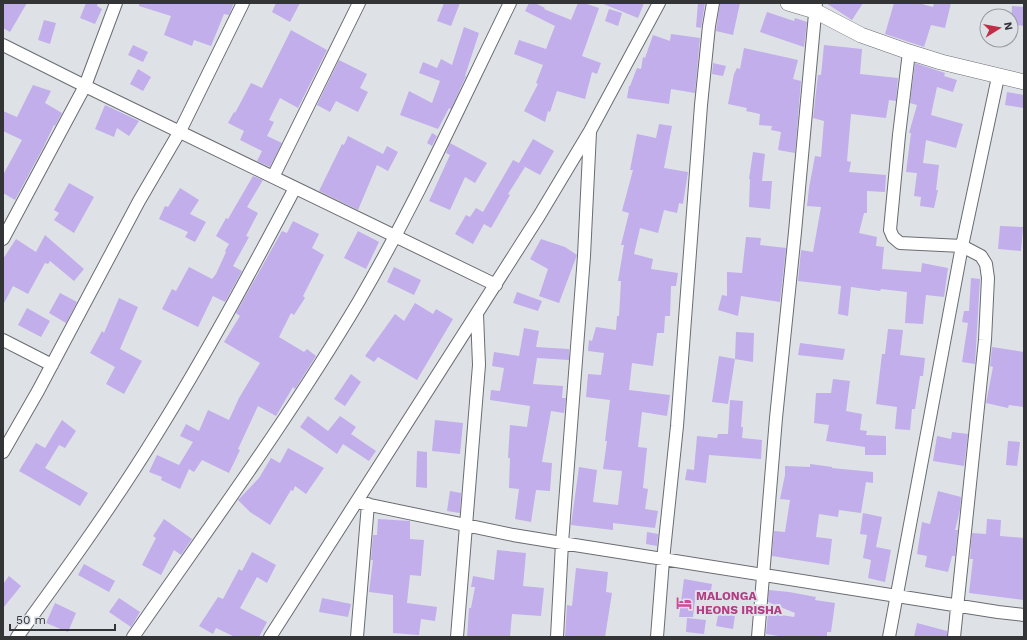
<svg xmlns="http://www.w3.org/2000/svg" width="1027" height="640" font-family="'Work Sans',sans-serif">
  <rect width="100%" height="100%" fill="#dee2e7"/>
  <path fill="#c1aeea" d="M3 3H27L10 32 3 28Z
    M86 3H98L97 6 102 9 95 24 80 18Z
    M139 3H234L229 15 224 14 211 46 194 40 192 46 164 35 171 16 139 6Z
    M276 3H300L290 22 272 12Z
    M444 3H460L451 26 437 21Z
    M529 3H535L545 8 544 9 571 20 578 3H584L599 8 582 56 601 63 597 74 592 72 585 99 557 91 550 112 548 111 545 122 524 111 538 84 536 83 543 65 514 54 519 40 546 49 555 26 525 11Z
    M601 3H644L638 18Z
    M698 3H705L701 28 696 27Z
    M720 3H740L733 35 716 31Z
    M826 3H863L852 20Z
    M894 3H918L933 7 934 3H951L945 28 931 25 924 47 885 34Z
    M1012 6 1024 7V26L1011 24Z
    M609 9 622 13 618 26 605 21Z
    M767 12 794 21 795 18 807 22 804 47 760 32Z
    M44 20 56 23 50 44 38 40Z
    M464 27 479 33 465 76H466L451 109 449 108 438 129 400 115 409 91 432 103 440 81 419 73 423 62 437 68 441 59 452 65Z
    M291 30 327 50 298 108 280 98 269 120 274 122 267 136 282 143 270 167 257 161 262 151 240 140 244 131 228 123 234 112 235 113 251 83 262 88Z
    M671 34 700 38 695 93 671 89 669 104 627 98 629 86H630L637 68 641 69 643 57 645 58 653 35 670 41Z
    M133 45 148 52 143 62 128 55Z
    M824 45 862 49 860 74 898 78 896 101 889 100 886 118 851 114 847 161 851 162 849 172 886 175 885 192 867 191V213H864L859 233 877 237 876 246 884 247 882 269 921 272 922 263 948 268 944 297 926 295 923 324 905 323 907 292 881 289 880 291 851 287 848 316 838 314 841 286 798 281 801 250 813 252 821 207 807 206 809 188 815 156 821 157 824 121 813 118 818 75H821Z
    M744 48 798 60 793 79 801 81 795 153 778 150 781 132 771 130 772 126 759 125 760 114 746 111 747 108 728 104 734 74 737 68 740 69Z
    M339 60 367 74 360 88 368 92 358 112 336 101 330 112 317 105Z
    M713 63 726 66 723 76 712 74Z
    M915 63 945 73 944 76 957 80 953 92 937 87 931 115 963 124 956 148 926 140 923 163 939 165 936 190H938L934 208 920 206 921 197 914 196 917 173 906 172 911 133H909L917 105 910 103Z
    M138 69 151 77 143 91 130 84Z
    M33 85 51 91 45 103 62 113 55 126 54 125 43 148 15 200 3 193V175L22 140 3 131V111L17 117Z
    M1007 92 1024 95V108L1005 105Z
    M105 105 139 121 129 136 117 128 114 137 95 129Z
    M659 124 672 126 664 168 688 172 683 204 679 203 677 213 664 210 658 233 640 228 634 254 653 259 651 269 678 273 676 286H671L670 316H665L664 333H657L653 366 632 363 629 390 670 395 667 416 642 412 638 447 647 448 643 488 648 489 645 509 658 511 655 528 613 523V530L571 525 579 467 597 470 593 502 618 505 622 471 603 469 607 441H605L610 400 586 397 588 374 601 375 604 353 588 351 589 340 592 341 596 327 616 330 617 316H619L621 281H618L624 245H621L629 213 622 211 633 170H630L637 134 656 138Z
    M432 133 437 136 432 146 427 143Z
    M348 136 383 154 387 146 398 152 388 171 377 165 358 210 319 191 342 144 344 145Z
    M533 139 554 151 540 175 520 164 525 167 508 194 510 195 491 228 484 224 473 244 455 234 466 215 470 217 476 208 483 212 513 160 519 163Z
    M450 143 487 163 475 183 465 177 450 210 429 201 450 155 446 153Z
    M753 152 765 154 762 181H772L770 209 749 207 750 179H749Z
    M253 176 263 180 247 207 258 213 246 236 249 237 233 266 242 271 225 302 213 296 198 327 162 309 172 289 176 291 189 267 212 279 216 274 226 252 225 251 229 244 216 236 226 218 228 219Z
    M69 183 94 197 74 233 54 220 59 213 54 210Z
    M180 188 199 200 190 214 206 222 195 242 185 237 188 232 159 219 165 206 168 207Z
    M293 221 319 234 312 248 324 255 303 296 305 298 294 315 291 313 279 337 304 352 307 349 316 356 295 389 293 387 276 416 258 406 238 449 240 450 229 473 202 460 194 472 189 469 180 489 161 480 162 477 149 472 157 455 179 465 193 442 180 436 186 424 199 431 208 410 229 420 239 398 260 363 224 342 240 316 236 313 282 231 287 233Z
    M1000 226 1023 227 1021 251 998 249Z
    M358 231 379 242 366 269 344 258Z
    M45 235 84 269 74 281 50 261 48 264 45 263 28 294 13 286 3 305V259L16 239 36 252Z
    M746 237 761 238 760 245 786 248 780 302 741 296 738 316 718 310 722 295 727 296V272L742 273Z
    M541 239 565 247 577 255 559 303 539 296 548 269 530 259Z
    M394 267 421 280 414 295 387 282Z
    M971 278 980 279 975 364 962 362 968 323 962 322 964 311H969Z
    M517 292 542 301 538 311 513 303Z
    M60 293 77 302 66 323 49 313Z
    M119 298 138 307 120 349 142 361 124 394 106 384 115 367 90 353 102 331 104 333Z
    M415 303 433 314 436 309 453 319 417 380 378 357 374 362 365 356 395 314 404 321Z
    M27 308 50 321 41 337 18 325Z
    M524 328 539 331 536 347 569 349V360L537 358 533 384 563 386 562 398H566L564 413 551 411 542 462 552 463 550 491 536 490 531 522 515 519 519 489 509 488 510 458H508L510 425 527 427 530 406 490 400 491 390 500 391 504 368 492 366 494 352 519 356Z
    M888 329 903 330 900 355 925 358 923 376H920L915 409H912L910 430 895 429 897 407 876 404 882 354H885Z
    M736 332 754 333 753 362 735 359Z
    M800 343 845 349 843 360 798 355Z
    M992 347 1024 352V407L1009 405 1008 408 986 403 993 367 990 366Z
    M719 356 735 359 728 404 712 402Z
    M351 374 361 382 345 406 334 399Z
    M833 379 850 381 846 411 862 414 860 430 867 431 866 435 886 436V455H865V447L826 441 829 425 814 423 816 393H831Z
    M730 400 743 401 741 427H743L742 438 762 440 761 459 709 455 706 483 685 480 687 469 694 470 697 436 717 438 718 434H728Z
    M308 416 328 431 340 416 356 427 351 434 376 451 369 461 343 444 337 454 300 427Z
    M62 420 76 431 65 448 59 445 45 468 88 493 80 506 19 471 36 443 45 448Z
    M435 420 463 423 460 454 432 451Z
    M952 432 968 434 964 466 933 461 937 436 951 439Z
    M1008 441 1020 442 1017 466 1006 465Z
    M288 448 324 468 306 494 295 486 293 491 291 490 270 525 250 512 238 500 259 478 271 458 280 463Z
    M417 451 427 452V488L416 487Z
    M810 464 832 467V468L873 472V483L866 482 861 513 839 510 838 517 819 514 816 537 832 539 829 565 772 556 774 531 785 532 790 500 780 499 785 475V466L810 467Z
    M450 491 461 493 460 513 447 511Z
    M938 491 961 497 960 510 955 530H958L955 556H952L948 572 925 567 927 556 917 554 922 522 930 524Z
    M863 513 882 517 876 547 891 550 885 582 868 578 871 560 863 558 867 535 860 534Z
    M164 519 192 539 181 555 174 550 161 575 142 565 156 538 153 536Z
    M378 519 410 521V539L424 540 421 576 410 575 407 603 437 607 435 621 421 619 419 635 393 633V595L369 592 373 560H371L373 535H377Z
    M987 519 1001 520 1000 536 1024 538V600L969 593 973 559H970L972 533 986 534Z
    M647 532 658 534 657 546 646 544Z
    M497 550 526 553 523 586 544 588 541 616 512 614 510 637H467L469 608H471L475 587H471L473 576 494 580Z
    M252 552 276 565 267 583 257 577 240 608 267 622 259 637H235L216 628 213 634 199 626 218 597 223 599 239 569 242 571Z
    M84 564 115 581 109 592 78 575Z
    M576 568 608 572 606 592 612 593 605 637H565L567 605 572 606Z
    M9 576 21 586 3 608V584Z
    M684 579 712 584 710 596 696 593 693 617H679Z
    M769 590 789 592 816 597 815 600 835 603 831 632H827V637H785L766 634 768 613 794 617 795 613 768 602Z
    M119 598 140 612 131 627 109 612Z
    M322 598 351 604 348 617 319 612Z
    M55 603 76 613 68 632 46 623Z
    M720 605 736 608 733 629 716 626Z
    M687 618 706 620 704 634 686 632Z
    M917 623 947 631V637H914Z"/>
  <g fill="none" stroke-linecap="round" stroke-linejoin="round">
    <defs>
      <path id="minor" d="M3 45 85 86 496 285
        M909 52 899 135 890 230 893 237 900 243 962 246 981 256 986 264 988 278 985 340 954 637
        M273 177 359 3
        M3 239 85 86 116 3
        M3 340 52 365
        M3 452 38 391 139 201 180 131 243 3
        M356 502 513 535 562 543 998 612 1024 615
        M17 637C65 571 113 505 156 435 206 355 251 271 295 188
        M133 637C210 526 290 417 359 301 415 205 461 103 510 3
        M270 637 539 216 590 131 659 3
        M357 637 368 504
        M457 637 479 365 477 314
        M557 637 562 543 584 256 590 132
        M657 637 663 560 677 426 701 105 709 26 713 3
        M758 637 776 418 795 232 816 3
        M889 637 962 246 998 77"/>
      <path id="tertiary" d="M788 3 815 11 861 35 909 52 941 62 1024 82"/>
    </defs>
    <use href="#minor" stroke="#696c71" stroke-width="14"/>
    <use href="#tertiary" stroke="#696c71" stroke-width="16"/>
    <use href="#minor" stroke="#fff" stroke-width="12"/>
    <use href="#tertiary" stroke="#fff" stroke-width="15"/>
  </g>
  <defs>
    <symbol id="hotel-bare" viewBox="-9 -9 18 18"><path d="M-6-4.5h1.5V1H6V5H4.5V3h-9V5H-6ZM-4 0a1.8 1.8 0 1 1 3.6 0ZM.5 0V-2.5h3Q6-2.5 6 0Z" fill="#d1479c" stroke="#dee2e7" stroke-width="2.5" paint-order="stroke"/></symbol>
  </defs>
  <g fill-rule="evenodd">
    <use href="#hotel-bare" x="673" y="592" width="22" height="22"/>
  </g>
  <g text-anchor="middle" stroke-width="4" stroke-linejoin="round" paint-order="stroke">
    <g font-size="12" font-weight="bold" fill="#b23c85" stroke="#dee2e7" text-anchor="start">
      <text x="696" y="600">MALONGA<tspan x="696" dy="14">HEONS IRISHA</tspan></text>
    </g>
  </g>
  <rect width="1027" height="640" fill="none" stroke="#323436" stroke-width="8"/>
  <g transform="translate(999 28) rotate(79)"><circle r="19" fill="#dee2e7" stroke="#999ca0"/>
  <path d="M0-3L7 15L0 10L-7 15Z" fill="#bf2e46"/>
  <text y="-6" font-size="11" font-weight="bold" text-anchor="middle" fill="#323436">N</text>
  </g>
  <path d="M10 624v6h105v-6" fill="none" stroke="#323436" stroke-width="2"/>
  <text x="16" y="624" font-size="12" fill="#323436" stroke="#dee2e7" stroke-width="3" paint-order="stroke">50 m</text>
</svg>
